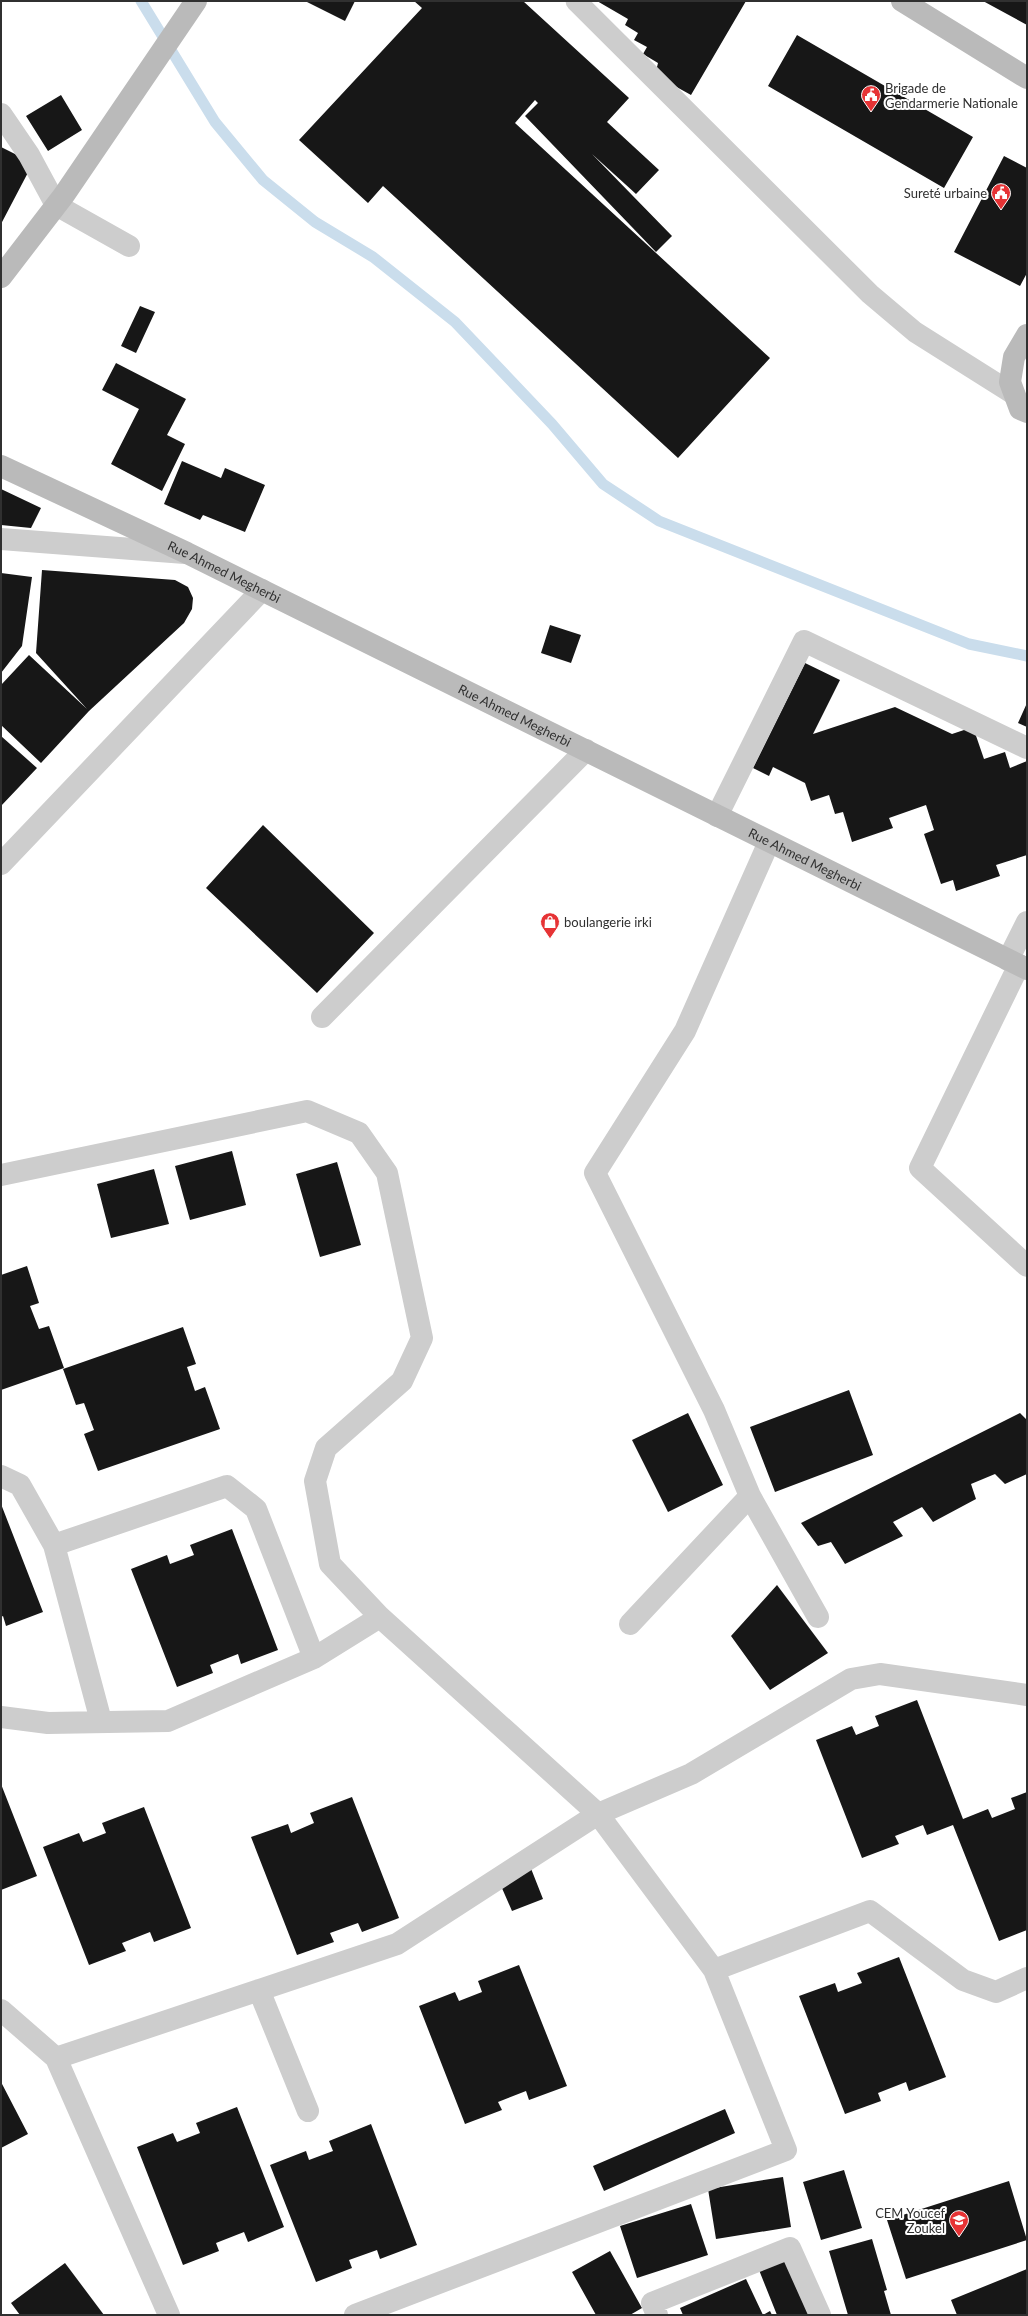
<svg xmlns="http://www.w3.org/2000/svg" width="1028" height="2316" font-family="Lato,sans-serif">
  <rect width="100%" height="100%" fill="#fff"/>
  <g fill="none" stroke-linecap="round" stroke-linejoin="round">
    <path stroke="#caddec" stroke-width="11" d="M141 1 215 122 263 180 315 222 373 257 455 322 552 424 603 484 659 521 969 644 1027 656"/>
  </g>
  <path fill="#171717" d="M305 1H355L345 21Z
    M414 1H523L629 98 607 122 659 170 636 194 592 154 672 236 656 252 525 116 538 103 535 100 515 123 770 358 678 458 383 186 368 203 299 140 422 8Z
    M597 1H746L691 95 655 75 658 63 643 54 647 47 634 40 638 33 625 25 628 19Z
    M983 1H1027V25Z
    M797 35 973 137 944 188 768 86Z
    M61 95 82 130 48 151 26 116Z
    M1 147 33 163 1 224Z
    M1004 156 1027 168V273L1020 286 954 252Z
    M140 306 155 312 136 353 121 346Z
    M116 363 186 399 167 435 185 444 162 491 111 464 139 409 102 390Z
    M182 461 221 478 225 468 265 485 245 532 203 515 200 520 164 504Z
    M1 489 41 508 31 528 1 525Z
    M42 570 175 580 188 587 193 598 192 609 184 623 89 711 41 763 1 725V685L29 655 87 709 36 653Z
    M1 573 32 577 22 646 1 673Z
    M550 625 581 635 571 663 541 653Z
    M805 663 840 680 813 734 895 707 952 734 973 727 984 759 1005 752 1010 768 1027 761V855L996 865 1000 876 956 891 953 880 941 884 924 834 934 830 926 805 889 818 893 828 852 842 843 812 835 814 829 795 811 801 805 783 773 767 769 776 753 768Z
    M1027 703V727L1018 723Z
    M1 736 37 768 1 806Z
    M263 825 374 933 317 993 206 888Z
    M232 1151 246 1205 190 1220 175 1166Z
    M337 1162 361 1245 320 1257 296 1174Z
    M154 1169 169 1224 111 1238 97 1184Z
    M27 1266 39 1303 30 1306 39 1329 49 1326 64 1368 1 1390V1275Z
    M183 1327 196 1364 187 1367 195 1391 205 1387 220 1429 98 1471 84 1434 94 1430 84 1403 76 1405 63 1369Z
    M849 1390 873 1455 775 1492 750 1427Z
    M688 1413 723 1485 668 1512 632 1440Z
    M1020 1413 1027 1420V1474L1005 1484 995 1474 971 1484 976 1499 933 1522 922 1507 893 1522 903 1536 845 1564 831 1542 818 1546 801 1523Z
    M1 1504 43 1612 6 1626 3 1616 1 1617Z
    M232 1529 278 1650 241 1664 238 1654 210 1665 213 1673 177 1687 131 1569 167 1555 170 1564 194 1555 190 1545Z
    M777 1585 828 1653 770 1690 731 1636Z
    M917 1700 963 1819 988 1809 992 1818 1015 1809 1011 1798 1027 1792V1930L999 1941 953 1825 927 1835 923 1825 895 1836 899 1844 862 1858 816 1740 852 1726 856 1735 879 1726 875 1716Z
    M1 1784 37 1876 1 1890Z
    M352 1797 399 1918 362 1932 358 1923 330 1933 334 1942 297 1955 251 1837 288 1824 291 1833 314 1823 310 1813Z
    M144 1807 191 1928 154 1942 150 1932 122 1943 126 1951 89 1965 43 1847 79 1833 83 1842 106 1833 102 1823Z
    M530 1866 543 1899 512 1911 498 1879Z
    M899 1957 946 2077 909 2091 906 2082 878 2093 881 2101 845 2114 799 1996 835 1983 838 1992 862 1983 857 1973Z
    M519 1965 567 2086 529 2100 526 2091 498 2102 502 2110 465 2124 419 2006 455 1992 459 2001 482 1992 478 1981Z
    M1 2082 28 2134 1 2148Z
    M237 2107 284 2227 248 2242 244 2232 216 2243 219 2251 183 2265 137 2147 173 2133 177 2142 200 2133 196 2123Z
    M725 2109 735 2133 604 2191 593 2166Z
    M371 2124 417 2245 380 2259 377 2250 349 2260 352 2268 316 2282 270 2165 306 2151 309 2160 333 2151 329 2141Z
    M844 2170 862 2228 821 2240 803 2182Z
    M783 2177 791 2227 716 2239 708 2189Z
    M1009 2181 1027 2240 906 2279 887 2220Z
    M691 2204 708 2255 637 2278 620 2226Z
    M872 2239 887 2290 884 2291 891 2315H848L829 2251Z
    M610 2251 642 2308 630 2315H596L572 2272Z
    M789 2258 812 2315H777L759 2270Z
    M65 2263 104 2315H20L11 2303Z
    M1027 2269V2315H957L951 2300Z
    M746 2279 763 2315 770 2311 772 2315H683L680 2308Z"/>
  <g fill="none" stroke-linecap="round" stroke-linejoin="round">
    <path stroke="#cdcdcd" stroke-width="21" d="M576 1 870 294 915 332 1015 395"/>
    <path stroke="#cdcdcd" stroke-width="22" d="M1 114 29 155 56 205 129 246
      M1 539 185 553
      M717 816 804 641 1027 748
      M769 842 685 1031 595 1173 714 1410 750 1496 818 1617
      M1 864 262 590
      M1008 960 1027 922
      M1019 965 920 1168 1027 1266
      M322 1017 586 750
      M1 1175 307 1111 359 1133 387 1173 422 1338 402 1381 326 1448 315 1481 330 1564 380 1617 598 1814 714 1970 786 2150 355 2315
      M1 1476 20 1485 54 1545 101 1721
      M54 1545 227 1486 256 1509 314 1658
      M630 1624 750 1496
      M1 1717 48 1723 168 1721 314 1658 380 1617
      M714 1970 870 1911 963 1980 996 1992 1027 1978
      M259 1990 308 2111
      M1 2010 56 2058 169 2315
      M56 2058 397 1944 598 1814 691 1774 851 1679 880 1674 1027 1695
      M657 2315 652 2303 790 2248 820 2315"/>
    <g stroke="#bababa" stroke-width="22">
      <path d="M902 1 1027 78"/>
      <path d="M1 277 64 195 196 1"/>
      <path d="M1027 335 1014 357 1010 382 1020 409 1027 412"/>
      <path id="s1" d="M1 466 187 553 1027 969"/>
    </g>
  </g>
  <defs>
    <symbol id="civic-pin" viewBox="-11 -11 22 30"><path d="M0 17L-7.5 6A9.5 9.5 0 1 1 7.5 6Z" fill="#e63335" stroke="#fff"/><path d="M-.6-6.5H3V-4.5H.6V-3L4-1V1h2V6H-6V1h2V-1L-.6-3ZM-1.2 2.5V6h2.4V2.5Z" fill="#fff"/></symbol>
    <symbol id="shop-pin" viewBox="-11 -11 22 30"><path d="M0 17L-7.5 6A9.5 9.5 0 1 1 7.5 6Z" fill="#e63335" stroke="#fff"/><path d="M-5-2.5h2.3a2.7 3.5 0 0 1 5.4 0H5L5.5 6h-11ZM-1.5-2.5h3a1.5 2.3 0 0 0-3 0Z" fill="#fff"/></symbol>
    <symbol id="school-pin" viewBox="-11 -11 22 30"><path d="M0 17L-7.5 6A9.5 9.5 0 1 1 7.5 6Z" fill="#e63335" stroke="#fff"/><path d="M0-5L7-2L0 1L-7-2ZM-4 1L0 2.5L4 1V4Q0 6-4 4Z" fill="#fff"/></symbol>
  </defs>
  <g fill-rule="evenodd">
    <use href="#civic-pin" x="860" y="84" width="22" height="30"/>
    <use href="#civic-pin" x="990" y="182" width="22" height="30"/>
    <use href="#shop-pin" x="539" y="911" width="22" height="30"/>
    <use href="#school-pin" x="948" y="2209" width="22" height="30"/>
  </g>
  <g text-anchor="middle" stroke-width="4" stroke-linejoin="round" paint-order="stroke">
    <g font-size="13" fill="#303030" stroke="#fff" text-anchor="start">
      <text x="885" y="93">Brigade de<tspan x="885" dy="15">Gendarmerie Nationale</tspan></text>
      <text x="987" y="198" text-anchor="end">Sureté urbaine</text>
      <text x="564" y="927">boulangerie irki</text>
      <text x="945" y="2218" text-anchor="end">CEM Youcef<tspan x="945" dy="15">Zoukel</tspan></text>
    </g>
    <g font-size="13" fill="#303030" stroke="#fff">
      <text dy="5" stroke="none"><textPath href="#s1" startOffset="247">Rue Ahmed Megherbi</textPath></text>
      <text dy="5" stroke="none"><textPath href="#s1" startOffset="571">Rue Ahmed Megherbi</textPath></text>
      <text dy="5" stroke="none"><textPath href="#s1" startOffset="895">Rue Ahmed Megherbi</textPath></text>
    </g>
  </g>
  <rect width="1028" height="2316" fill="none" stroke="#303030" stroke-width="4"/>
</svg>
